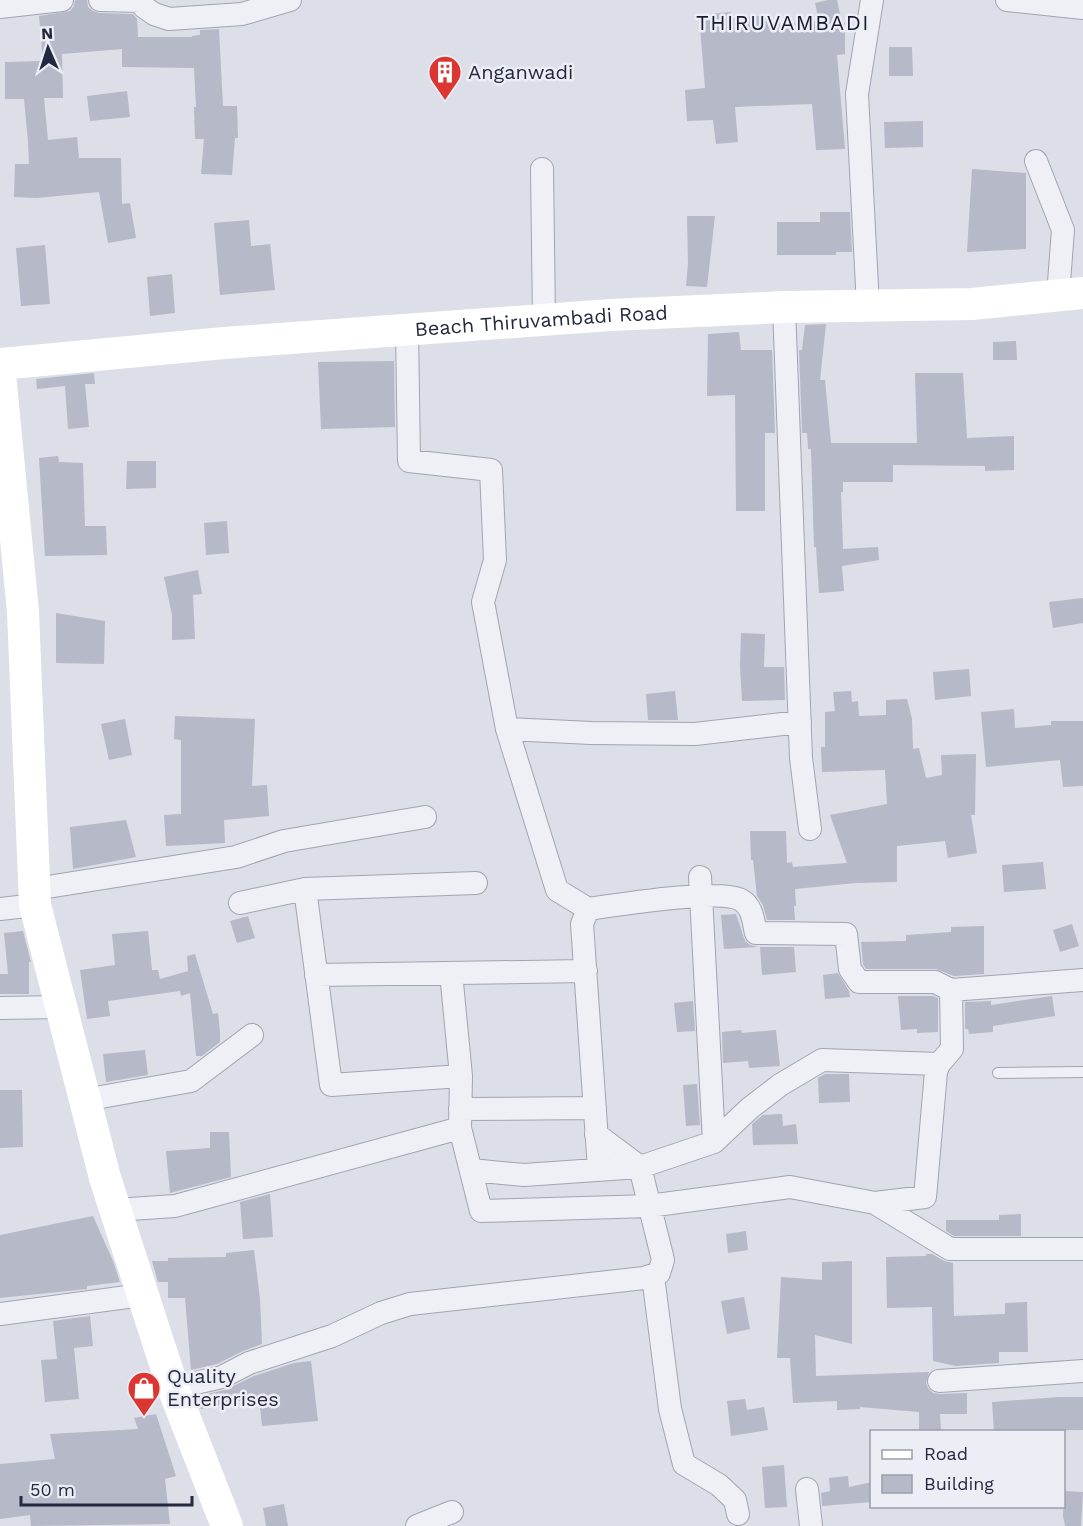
<svg xmlns="http://www.w3.org/2000/svg" width="1083" height="1526" font-family="'Work Sans',sans-serif">
  <rect width="100%" height="100%" fill="#dcdee8"/>
  <path fill="#b5b9c8" d="M75 0H87L88 7 93 11 99 13 133 14 137 19 138 37H192V36L200 35V30L219 29 223 106H237L238 138H235L232 175 201 174 204 139H195L194 107H196L194 68 122 67V49L62 54 63 98H44L48 140 77 137 79 158H121L122 204 130 203 136 238 108 243 99 192 37 198 14 197 15 164H29L28 141 24 99H5V62L43 61 39 16 70 11 74 6Z
    M828 0H837L842 23H845V54L837 55 845 149 816 150 812 104 735 107 738 142 716 144 713 120 687 121 685 90 705 88 699 15 731 12 732 18 771 15 772 24 819 21 815 3Z
    M889 47H912L913 76H889Z
    M127 91 130 117 90 121 87 96Z
    M923 121V147L885 148 884 122Z
    M972 169 1026 173V249L967 252Z
    M820 212H850L852 252H836V255H777V222H820Z
    M687 216H715L707 287 686 286 688 263Z
    M249 220 251 246 270 244 275 290 220 295 214 223Z
    M45 245 50 304 21 306 16 248Z
    M172 274 175 313 150 316 147 277Z
    M826 324 820 380H825L831 443H917L915 373H963L967 438 1014 436V470L985 471V466L893 465V482H843V492H841L843 549 878 547 879 560 842 566 844 591 819 593 816 547H814L811 449H808L807 433H802L799 350H802L805 325Z
    M739 332 741 350H772L775 433H765V511H736L735 395 707 396 708 334Z
    M1016 341 1017 360H993V342Z
    M394 361 395 427 321 429 318 362Z
    M94 373 95 384H85L89 427 68 429 65 386 37 389 36 379Z
    M58 456 59 462 83 463 85 526H106L107 555 45 556 39 458Z
    M127 461H156V488L126 489Z
    M227 521 229 553 206 555 204 523Z
    M198 570 202 594 193 595 195 639 172 640V615L164 577Z
    M1083 598V623L1053 628 1049 602Z
    M56 613 105 621 104 664 56 663Z
    M741 633 765 634 764 667H784L785 700 742 701 740 667Z
    M969 669 971 696 935 700 933 672Z
    M675 691 678 720H648L646 694Z
    M851 691 852 702 858 701 859 716 886 715V700L907 699 912 719 913 749 919 748 926 778 942 775 941 755 976 754 975 815H971L977 853 948 858 945 841 897 846V882L856 883 795 889 796 906H794L795 920H767L763 905 757 896 753 860H751L750 831H786L787 863 792 862 793 867 847 863 830 815 887 804 885 770 822 772 821 747H825V712L835 711 833 692Z
    M1014 709 1015 728 1051 725V721H1083V786L1063 787 1060 760 986 767 981 712Z
    M175 716 255 719 252 786 267 785 269 816 224 820 225 843 166 846 164 815 181 814V740L174 739Z
    M125 719 132 755 109 760 101 724Z
    M126 820 136 857 73 869 70 827Z
    M1043 862 1046 889 1004 892 1002 865Z
    M736 914 745 941 750 945 758 947 724 949 721 915Z
    M248 916 255 938 237 943 230 921Z
    M1072 924 1079 946 1060 952 1053 930Z
    M984 926V974L954 976 936 969H866L863 964 861 942 906 941V935L951 932V927Z
    M23 931 31 962H29V994H0V974H8L4 933Z
    M148 931 152 970H158L160 979 188 971 187 956 195 954 213 1014 218 1013 220 1033V1042L202 1056H196L190 993 181 996 180 991 108 1001 110 1016 87 1019 80 970 115 965 112 934Z
    M760 947H794L796 972 762 975Z
    M838 973 849 991 850 997 825 999 823 975Z
    M898 996H932L938 998V1032L917 1033V1029L901 1030Z
    M1052 996 1055 1016 993 1026V1032L969 1034 968 1029H965V1002L991 1001V1005Z
    M693 1001 695 1031 677 1032 674 1003Z
    M741 1030 742 1033 776 1030 780 1066 749 1068 748 1061 723 1063 722 1032Z
    M145 1050 148 1075 106 1082 103 1054Z
    M825 1074H849L850 1102 819 1103 818 1078Z
    M697 1084 700 1125 686 1126 683 1085Z
    M0 1090H22L23 1147 0 1148Z
    M782 1114 783 1126 796 1124 798 1144 753 1145 752 1124 763 1115Z
    M210 1132H229L231 1177 170 1193 166 1151 210 1148Z
    M270 1194 273 1237 243 1239 240 1202Z
    M1021 1214V1236H954L946 1231V1220H999V1215Z
    M93 1216 113 1261 120 1282 87 1286V1289L0 1298V1235Z
    M746 1231 748 1250 728 1253 726 1234Z
    M254 1250 260 1299 262 1344 243 1351 217 1364 191 1370 185 1298H168V1282H158L152 1261H168V1258L226 1257V1253Z
    M926 1254H932L944 1261 953 1263 954 1316 1005 1314V1303L1027 1302 1028 1352H999V1363L956 1366 933 1361 932 1307 887 1308 886 1257 926 1256Z
    M852 1261V1344L815 1335 816 1376 929 1372 926 1383 928 1388 933 1393 940 1394 967 1393V1414H940L941 1431H919V1412L860 1407V1409L837 1410V1401L793 1403 790 1358H777L781 1277 822 1280V1262Z
    M744 1297 750 1329 727 1334 721 1301Z
    M90 1316 93 1346 74 1348 79 1399 45 1402 41 1360 57 1359 53 1321Z
    M311 1361 318 1421 262 1426 259 1397 201 1409 198 1396 225 1390 254 1376 294 1363Z
    M1059 1397H1083V1430L994 1431 992 1402Z
    M745 1399 747 1410 764 1407 768 1430 731 1436 727 1401Z
    M156 1414 176 1476 165 1479 170 1524 31 1526 30 1515 0 1519V1464L55 1459 50 1434 138 1429 134 1418Z
    M784 1465 787 1507 765 1508 762 1467Z
    M848 1476 849 1487 872 1482V1502L822 1506 821 1493 830 1491 829 1478Z
    M1064 1491 1083 1492 1081 1526H1065L1063 1516Z
    M284 1504 288 1526H266L263 1508Z"/>
  <g fill="none" stroke-linecap="round" stroke-linejoin="round">
    <defs>
      <path id="lane" d="M998 1073 1083 1072"/>
      <path id="street" d="M100 0 141 1
        M140 0 144 7 154 14 169 19 242 14 290 0
        M1007 0 1083 8
        M0 7 62 0
        M1036 161 1063 230 1058 295
        M542 169 544 320
        M868 306 857 94 872 0
        M784 307 801 758 810 829
        M407 329 409 461 491 470 495 560 483 602 507 729 557 890 588 909
        M507 729 591 733 695 734 800 722
        M700 877 714 1142
        M35 889 236 857 284 841 425 817
        M305 889 331 1085 461 1076 460 1128
        M240 903 305 889 476 883
        M0 909 35 905
        M451 973 461 1076
        M316 975 586 971
        M0 1008 61 1007
        M84 1100 191 1081 252 1035
        M460 1109 595 1108
        M599 1169 582 924 588 909C616 905 721 888 741 900 753 907 753 921 756 933L846 934 850 969 859 982H935L951 990
        M471 1170 524 1175 640 1167 714 1142 750 1108 780 1085 822 1060 939 1064 952 1049 951 990 1083 980
        M875 1203 925 1197 936 1072 939 1064
        M115 1210 175 1206 460 1128 481 1211 649 1206 790 1187 875 1203 950 1249H1083
        M653 1276 670 1409 684 1464 719 1485 735 1500 738 1514
        M0 1314 142 1295
        M939 1381 1083 1371
        M173 1388 222 1377 249 1363 332 1336 381 1313 410 1304 644 1278 659 1273 663 1260 640 1167 596 1134
        M807 1489 811 1526
        M417 1526 452 1512"/>
    </defs>
    <use href="#lane" stroke="#a1a4b2" stroke-width="12"/>
    <use href="#street" stroke="#a1a4b2" stroke-width="24"/>
    <use href="#lane" stroke="#eff0f6" stroke-width="10"/>
    <use href="#street" stroke="#eff0f6" stroke-width="22"/>
    <g stroke="#fff" stroke-width="32">
      <path id="s1" d="M0 364 224 343 611 315 784 307 972 304 1083 293"/>
      <path d="M0 374 23 612 35 905 105 1178 173 1388 227 1526"/>
    </g>
  </g>
  <defs>
    <symbol id="building-pin" viewBox="-11 -11 22 30"><path d="M0 17L-7.5 6A9.5 9.5 0 1 1 7.5 6Z" fill="#db3632" stroke="#ebeef5"/><path d="M-4-6H4V6H1V3H-1V6H-4ZM-2.5-4.3h1.7v1.8h-1.7ZM.8-4.3h1.7v1.8H.8ZM-2.5-1h1.7V.8h-1.7ZM.8-1h1.7V.8H.8Z" fill="#fff"/></symbol>
    <symbol id="shop-pin" viewBox="-11 -11 22 30"><path d="M0 17L-7.5 6A9.5 9.5 0 1 1 7.5 6Z" fill="#db3632" stroke="#ebeef5"/><path d="M-5-2.5h2.3a2.7 3.5 0 0 1 5.4 0H5L5.5 6h-11ZM-1.5-2.5h3a1.5 2.3 0 0 0-3 0Z" fill="#fff"/></symbol>
  </defs>
  <g fill-rule="evenodd">
    <use href="#building-pin" x="426" y="53" width="38" height="52"/>
    <use href="#shop-pin" x="125" y="1369" width="38" height="52"/>
  </g>
  <g text-anchor="middle" stroke-width="5" stroke-linejoin="round" paint-order="stroke">
    <g font-size="20" fill="#24293f" stroke="#ebeef5" text-anchor="start">
      <text x="468" y="79">Anganwadi</text>
      <text x="167" y="1383">Quality<tspan x="167" dy="23">Enterprises</tspan></text>
    </g>
    <g font-size="20" fill="#24293f" stroke="#ebeef5">
      <text dy="7" stroke="none"><textPath href="#s1" startOffset="543">Beach Thiruvambadi Road</textPath></text>
    </g>
    <g font-size="21" letter-spacing="1.5" fill="#171b30" stroke="#ebeef5">
      <text x="783" y="30">THIRUVAMBADI</text>
    </g>
  </g>
  <rect x="870" y="1430" width="195" height="78" fill="#ebeef5" stroke="#9b9fac" stroke-width="1.5"/>
  <rect x="882" y="1450" width="30" height="9" fill="#ffffff" stroke="#9b9fac" stroke-width="1.5"/>
  <text x="924" y="1460" font-size="18" fill="#24293f">Road</text>
  <rect x="882" y="1475" width="30" height="18" fill="#b5b9c8" stroke="#9b9fac" stroke-width="1.5"/>
  <text x="924" y="1490" font-size="18" fill="#24293f">Building</text>
  <g transform="translate(48 48) rotate(357)" stroke="#ebeef5" stroke-width="4.5" paint-order="stroke">
  <path d="M0-4.5L10 22L0 15L-10 22Z" fill="#24293f"/>
  <text y="-9" font-size="16" font-weight="bold" text-anchor="middle" fill="#24293f">N</text>
  </g>
  <path d="M21 1496v9h171v-9" fill="none" stroke="#24293f" stroke-width="3"/>
  <text x="30" y="1496" font-size="18" fill="#24293f" stroke="#ebeef5" stroke-width="4.5" paint-order="stroke">50 m</text>
</svg>
